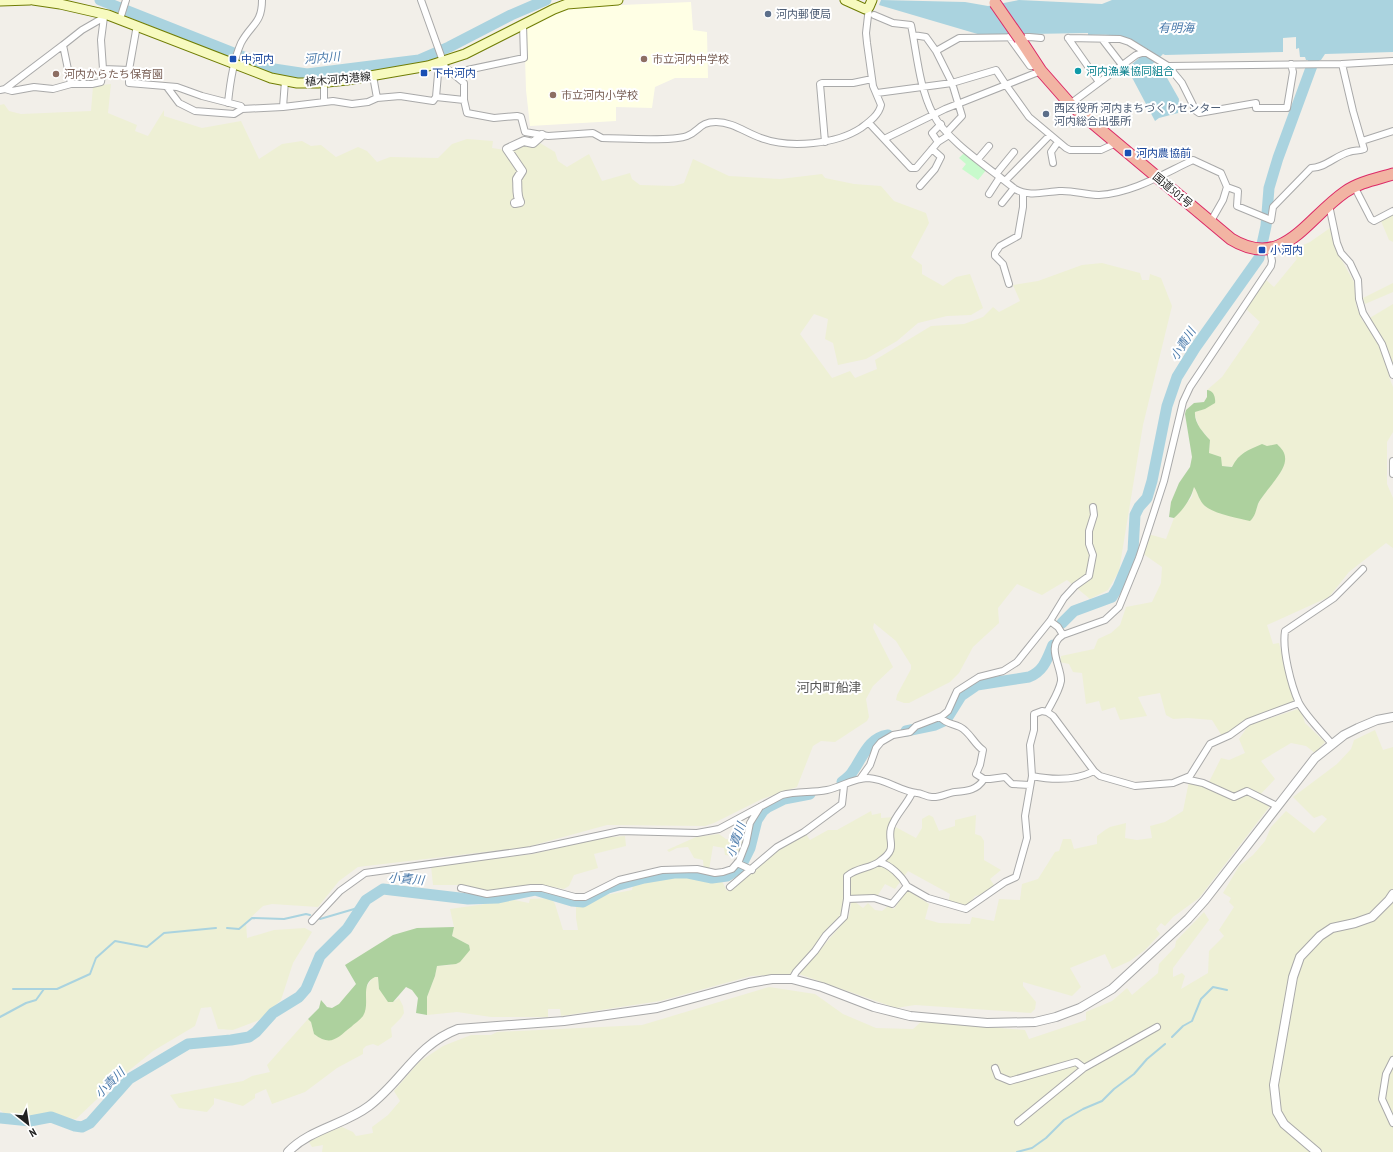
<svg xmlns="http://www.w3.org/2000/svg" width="1393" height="1152" font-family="'PT Sans Narrow','Noto Sans JP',sans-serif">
  <rect width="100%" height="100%" fill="#f2efe9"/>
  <path fill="#ffffe5" d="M691 2 693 30 707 32 708 78H675L655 87 652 108 616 107V121L530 126 526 90 524 25 561 10 575 7Z"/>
  <path fill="#eef0d5" d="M111 84 108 113 137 125 135 131 148 136 164 110V116L202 128 241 121 259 159 282 144 302 141 311 146 321 145 336 157 358 147 367 151 377 162 390 157 438 158 452 144 467 139 493 141 492 148 512 151 535 140 555 152 558 161 567 167 589 154 602 181 630 173 632 179 640 185 674 186 684 183 693 159 729 176 780 179 822 174 825 178 854 184 881 186 894 201 926 213 929 223 911 257 922 265V274L943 286 956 277 970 274 983 308 971 315 947 316 918 323 897 341 866 359 838 365 833 343 825 339 828 319 814 314 800 334 832 378 850 371 855 378 877 369 875 360 931 326 964 324 983 317 993 307 999 312 1020 301 1013 285 1038 281 1082 265 1102 263 1140 273 1142 280H1149L1150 274 1161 278 1172 306 1143 425 1119 571 1108 590 1090 599 1067 580 1042 595 1017 584 998 608 999 623 973 647 959 673 950 682 909 703H904L896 700 897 695 911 669V665L896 641 874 623 873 628 893 667 873 686 866 699 869 717 867 721 835 742 821 741 813 746 797 787 762 799 714 823 705 826 607 825 527 847 358 867 339 881 318 907 272 904 263 906 246 922 247 938 274 930 305 928 312 932 293 963 281 1000 259 1020 233 1030 218 1029 211 1007 201 1008 195 1026 153 1051 115 1082 76 1119 5 1114 0 1110V105L4 104 9 111 21 114 91 111 93 86Z
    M1393 214V242L1389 240 1381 221Z
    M1330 228 1335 248 1354 282 1356 305 1363 322 1393 304V375L1389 377 1393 387V432L1387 442V484L1393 498V548L1386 543 1349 572 1329 597 1267 625 1273 644 1279 643 1294 702 1222 736 1212 720 1188 718 1173 719 1166 715 1160 693 1138 697 1147 716 1120 720 1115 707 1102 711 1099 701 1086 704 1082 673 1073 672 1069 664 1060 662 1061 656 1094 649 1098 639 1111 633 1120 625 1126 607 1152 602 1161 583 1162 567 1142 553 1148 534 1166 539 1174 518 1192 497 1194 486 1200 499 1253 518 1258 504 1270 485 1282 470 1222 466 1209 453 1210 440 1199 427 1194 412 1205 409 1210 390H1207L1222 377 1260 322 1245 308 1265 279 1274 287 1297 259 1294 253 1296 248 1310 242Z
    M1393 283V292L1365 304 1363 298Z
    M1298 709 1302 713 1305 723 1325 742 1315 753 1306 746 1291 743 1261 761 1275 779 1257 798 1270 806 1199 898 1173 917 1165 926 1161 923 1156 929 1160 934 1145 950 1130 961 1112 969 1105 954 1070 968 1081 987 1072 996 1023 982V986L1036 1002 1035 1009 1031 1013 915 1005 896 1008 799 974 849 916 851 903 854 901 863 908 868 903 875 910 882 911 888 906 894 909 905 892 909 891 929 904 925 919 939 923 970 924 972 917 994 921 999 899 1020 900 1022 884 1038 879 1055 852 1059 851 1063 839H1071L1074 849 1097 844V836L1105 830 1110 827 1126 823 1125 838 1137 840 1152 838 1150 826 1165 822 1183 811 1189 781 1201 786 1209 782 1221 758 1229 760 1245 753 1239 739 1249 725Z
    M1375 730 1383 750 1393 747V1152H322L323 1145 312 1147 309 1142 323 1134 342 1127 353 1132 356 1136 373 1133 372 1127 388 1115 400 1101 394 1091 419 1062 443 1046 471 1035H491L497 1032 642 1025 769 987 815 994 843 1014 876 1028 913 1029 921 1022 1025 1030 1029 1039 1086 1020V1012L1112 1001 1127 988 1132 995 1158 973 1159 964 1175 947 1176 941 1204 912 1209 920 1173 968V977L1182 973 1185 976 1181 989 1208 973 1209 951 1224 936 1219 930 1234 907 1229 902 1231 898 1223 893 1239 866 1253 855 1265 841 1271 827 1286 811 1314 833 1327 819 1322 815 1314 818 1293 797 1337 764 1351 749 1354 740Z
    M871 811 872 815 881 813V818L895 817 890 824 916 838 922 828V819L929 815 933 817 939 831 955 826V820L976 815 975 834 981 836 984 841V860L1001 870 990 879 994 885 985 894 975 896 968 906 948 903 950 894 908 871 895 889 885 884 878 895H845L842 914 790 974 751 976 660 1001 561 1016 560 1009H548V1017H491L457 1012 427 1015V997L435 976 437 966 451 965 469 945 452 936 454 927 450 909 514 900 529 903 530 899 551 898 555 904 563 930H578L576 918V906H585L601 896 632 890 633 885 667 877H693L713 881 721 879 727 891 777 849 806 834 810 840 828 830H837Z
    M719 834 726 839 743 841 737 856 725 855 724 848 713 846 709 870H704L703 860 694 858 688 847 677 848 669 852 667 850 696 837Z
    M625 836 626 846 594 854 598 868 574 875 569 886 564 889 542 885 510 888 486 893 466 885H433L431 866 533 854 600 838Z
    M373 977H378L379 989 393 1002 399 998 403 1006 404 1013 401 1018 391 1028 392 1037 378 1046 373 1044 366 1046 363 1049V1054L337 1068 305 1092 272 1104 266 1089 255 1094V1098L243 1106 214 1098V1104L207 1112 179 1108 170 1095 243 1081 252 1076 270 1072 267 1065 308 1019 311 1022 314 1034 366 1003V988Z"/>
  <path fill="#add19e" d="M1207 390C1213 390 1216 397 1215 403L1205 409 1195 412C1194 423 1203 432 1210 440L1209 453 1221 457 1222 466 1232 467C1239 453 1248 450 1262 444L1267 446 1277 444C1282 449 1286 453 1285 461 1284 473 1264 492 1258 504 1256 510 1255 517 1250 521 1238 518 1214 514 1205 506 1199 501 1198 493 1194 487 1191 499 1183 510 1174 518L1169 517 1171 502 1179 483 1190 467 1192 457 1185 414 1186 410 1194 403 1204 402 1207 397Z
    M454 927 452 936 469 945 470 950 460 962 456 964 437 966 435 976 427 997V1015L416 1013 418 998 412 990 406 987 393 1002H388L379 989 378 977H375C359 984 371 1004 363 1016 360 1020 354 1024 351 1027 337 1038 331 1047 314 1034L311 1022 308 1019 319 1008 321 1000 327 1007 332 1008 339 1004 356 984 345 965 393 935 417 928Z"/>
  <path fill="#c8facc" d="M964 153 987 169 978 180 962 169 966 164 959 158Z"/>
  <path fill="#aad3df" d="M881 0 965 2 988 6 1019 0 1102 4 1112 0H1393V52L1325 54 1321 60H1306L1305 57H1300L1299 48 1296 49V37L1283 38V52L1165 55 1163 54 1152 65 1162 69 1179 99 1178 113 1159 118 1155 121 1127 68 1149 50C1124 36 1118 34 1088 35V33L981 35 879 5Z"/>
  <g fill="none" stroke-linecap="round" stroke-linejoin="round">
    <path stroke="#aad3df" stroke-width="2" d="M320 919 361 907
      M227 928 239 929 252 918 284 919 306 914 310 915
      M13 989H57L90 974 96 958 115 941 147 947 164 933 216 928
      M0 1017 26 1003 36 1000 44 989
      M1172 1037 1183 1026 1192 1021 1201 999 1213 987 1227 990
      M1017 1152 1032 1148 1046 1138 1064 1120 1083 1109 1102 1101 1114 1089 1134 1074 1147 1059 1165 1044"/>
    <path stroke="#aad3df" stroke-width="11" d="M100 0 274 69 307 74 419 60 449 47 511 15 546 0
      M1062 623 1074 611 1112 597 1118 587 1133 551 1135 515 1139 507 1147 498 1152 481 1167 406 1177 377 1195 348 1259 258 1266 226 1269 188 1278 158 1314 60
      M906 731 935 725 946 720 961 696 977 685 1029 677C1044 671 1047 659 1053 645
      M842 782C846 779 851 775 853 771 863 757 868 738 888 735
      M0 1118 30 1121 51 1117 75 1126 82 1127 90 1123 129 1079 188 1044 231 1040 249 1037 256 1032 273 1013 299 997 306 989 320 956 347 929 366 900 383 889 468 899 497 898 535 890 572 901 583 902 608 888 644 878 674 873H688L712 878 727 876 740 868 750 848 757 820 763 811 768 807 784 799 810 794"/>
    <defs>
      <path id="minor" d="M421 0 445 67 464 83V100
        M108 15 82 30 63 45 71 84H92L101 82 103 69 129 70V83L177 87 202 96 241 106 242 109 283 107 333 101 352 104 368 102 377 98 400 96 433 101 436 97 464 100 467 113 494 118 517 116 521 117 525 132 548 136 593 133 602 138C621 138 671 142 687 136 700 131 699 122 716 122 733 122 746 133 761 138 790 149 837 144 861 128 869 122 879 115 881 105L873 86 867 43 866 33 869 7
        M874 15 893 23 911 25C917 54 919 87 933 114 947 141 991 169 1015 189 1028 197 1044 192 1059 191 1073 190 1086 195 1099 195 1133 193 1163 174 1193 160L1221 173 1227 187 1223 200 1211 221
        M120 19 126 0
        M913 35 926 37 936 51
        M1009 37 1030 66H1037
        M1068 38 1120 39 1129 42 1168 66 1182 83 1196 111 1199 113 1256 103V108H1287L1293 72 1291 64
        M1068 38 1099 82
        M1102 39 1122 65
        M1168 66 1342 64 1393 61
        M103 69 101 40 104 17
        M129 70 137 25
        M453 73 524 58 523 24
        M373 76 377 98
        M324 82V102
        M167 87 179 103 195 111 234 114 242 109
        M5 89 12 91 34 87 53 89 71 84
        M0 90 5 89 63 45
        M877 93 952 83 996 70 1006 85 1029 117 1066 148 1070 150H1101L1116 143
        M436 97 438 74 444 62
        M228 103C230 83 233 61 241 43 251 24 262 24 262 0
        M1070 104 1136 55 1145 52
        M283 107 285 81
        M869 123 911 168H916L938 142 949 135
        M947 132 962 116 952 83 936 51 959 38 1029 37 1041 38
        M884 139 945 109 1041 71
        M1362 141 1393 131
        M825 142 820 84 822 83H853L872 79
        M938 142 932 133 941 124
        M978 159 989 146
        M1053 163 1051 152 1058 142
        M996 174 1014 152
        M1005 181 1050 135
        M920 186 935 169 941 157 932 149
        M1354 186 1371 219 1374 221 1393 211
        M1227 187 1238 191 1237 206 1271 220 1273 207 1311 168C1325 168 1335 156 1349 152 1354 150 1360 151 1364 149L1353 111 1342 64
        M989 194 1000 177
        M1002 203 1014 188
        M1329 205 1337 243 1341 253 1350 263 1358 280 1359 299 1363 313 1382 344 1393 375
        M1009 284 1003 264 995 256V253L1000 246 1018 236 1023 207V194
        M1393 461V474
        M1050 621 1058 627 1063 635
        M1047 712 1053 716 1094 771
        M940 717C946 724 952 723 960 727 970 732 974 744 983 750L980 765 976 774 984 779H990L1005 777 1012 784 1030 785
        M1332 744C1322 732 1306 716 1299 703 1291 685 1282 650 1285 631L1334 598 1363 569
        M1032 776C1052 780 1075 781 1094 771L1100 776 1135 786 1173 783 1190 776 1210 744 1230 735 1248 722 1299 703
        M860 779 870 765 876 748 881 742 893 735 910 732 916 726 942 716 948 711 957 691 979 677 1003 671 1017 662 1050 621 1064 598 1075 586 1089 576 1093 555 1089 544V531L1094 515 1093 507
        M1185 779 1203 783 1234 797 1247 791 1277 806
        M879 862C890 865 901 875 907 886
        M737 863 752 870
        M730 887 777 847 804 832 842 804 844 786
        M461 888 487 894 531 888H542L575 897H585L619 880 662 870 697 869 715 873 723 872 732 869 739 861 746 843 750 823 760 807
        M847 899 874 898 892 904 907 886 928 898 966 909 1005 882 1016 877 1027 838 1025 816 1032 776 1030 745 1034 730V714L1042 711 1047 712C1052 702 1059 692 1061 681 1062 667 1045 646 1063 635L1105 620 1119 607 1139 558 1164 481 1183 402 1190 387 1271 266 1272 261 1270 250
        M312 921 340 891 365 873 531 850 620 831 697 833 719 829 782 795C797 791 812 793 827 790 841 787 854 778 868 778 887 779 899 791 917 793 922 793 926 797 932 797 939 798 947 793 955 792 968 791 977 790 984 779
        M792 979 796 972 815 951 826 935 844 917 847 899V876C858 867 870 869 880 861 899 848 887 842 891 828 895 815 906 806 912 793
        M1393 1060 1386 1074 1382 1099 1393 1123
        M995 1068 998 1076 1010 1081 1076 1062 1084 1068 1018 1122
        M1084 1068 1157 1027"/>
      <path id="tertiary" d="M515 203 520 202C516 194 518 188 517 179L522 171 507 149 524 141 533 143 542 135
        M288 1152C310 1129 344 1125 369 1106 403 1080 416 1045 458 1029L564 1021 657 1008 749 983 772 979H792L822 987 874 1007 910 1016 987 1023 1035 1022 1056 1017 1080 1008 1112 989 1188 919 1205 900 1315 758 1344 735 1358 728 1377 720 1393 717
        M1317 1152 1284 1124 1277 1112 1274 1085 1293 977 1300 957 1320 936 1332 928 1355 923 1372 917 1389 900 1393 894"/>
      <path id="secondary" d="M33 0 60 4 108 15 271 78 297 83H318L347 80 428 66 465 54 554 9 567 4 618 0
        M845 0 865 9 869 7 872 0
        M0 1 30 0"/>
      <path id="trunk" d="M1020 39 1041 71 1070 104 1231 239C1283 271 1306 219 1345 192 1359 182 1377 179 1393 174"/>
    </defs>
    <use href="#minor" stroke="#a9a9a9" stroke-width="8"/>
    <use href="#tertiary" stroke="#a9a9a9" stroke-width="10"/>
    <use href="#secondary" stroke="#707d05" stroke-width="11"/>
    <use href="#trunk" stroke="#dc2a67" stroke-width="13"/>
    <use href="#minor" stroke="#fff" stroke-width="6"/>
    <use href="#tertiary" stroke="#fff" stroke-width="8"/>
    <use href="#secondary" stroke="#f7fabf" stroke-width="9"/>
    <use href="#trunk" stroke="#f2b4a3" stroke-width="11"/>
    <defs>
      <path id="trunk-bridge" d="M995 3 1020 39"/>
    </defs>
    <use href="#trunk-bridge" stroke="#dc2a67" stroke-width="13" stroke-linecap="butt"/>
    <use href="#trunk-bridge" stroke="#f2b4a3" stroke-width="11"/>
  </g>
  <g fill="#5c6f8a" stroke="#fff" stroke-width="1.5">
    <circle cx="768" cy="14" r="4"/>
    <circle cx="1046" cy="114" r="4"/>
  </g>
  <g fill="#1a4fb4" stroke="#fff" stroke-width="1.5">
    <rect x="229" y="55" width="8" height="8" rx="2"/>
    <rect x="420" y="69" width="8" height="8" rx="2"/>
    <rect x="1124" y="149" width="8" height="8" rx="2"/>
    <rect x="1258" y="246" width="8" height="8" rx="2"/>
  </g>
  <g fill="#8d6e63" stroke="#fff" stroke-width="1.5">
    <circle cx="644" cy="59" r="4"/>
    <circle cx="56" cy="74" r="4"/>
    <circle cx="553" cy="95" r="4"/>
  </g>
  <circle fill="#0f9aa8" stroke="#fff" stroke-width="1.5" cx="1078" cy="71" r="4"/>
  <g text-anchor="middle" stroke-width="4" stroke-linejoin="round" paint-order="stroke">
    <g font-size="11" fill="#4e5e75" stroke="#fff" text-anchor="start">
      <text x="776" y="18">河内郵便局</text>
      <text x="1054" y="112">西区役所 河内まちづくりセンター<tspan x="1054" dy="13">河内総合出張所</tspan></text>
    </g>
    <g font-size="11" fill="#164399" stroke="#fff" text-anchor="start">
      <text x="241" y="63">中河内</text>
      <text x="432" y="77">下中河内</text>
      <text x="1136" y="157">河内農協前</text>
      <text x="1270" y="254">小河内</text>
    </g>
    <g font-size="11" fill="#785e54" stroke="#fff" text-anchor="start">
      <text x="652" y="63">市立河内中学校</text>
      <text x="64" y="78">河内からたち保育園</text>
      <text x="561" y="99">市立河内小学校</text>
    </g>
    <g font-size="11" fill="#0d838f" stroke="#fff" text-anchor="start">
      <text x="1086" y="75">河内漁業協同組合</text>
    </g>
    <g font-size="11" fill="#222" stroke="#fff">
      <text transform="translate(338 79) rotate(-5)" y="4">植木河内港線</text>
      <text transform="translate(1173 190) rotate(40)" y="4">国道501号</text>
    </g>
    <g font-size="12" font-style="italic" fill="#4a7aab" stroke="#fff">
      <text x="1176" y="32">有明海</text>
      <text transform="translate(322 58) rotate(-5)" y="4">河内川</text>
      <text transform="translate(1183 344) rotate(-57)" y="4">小責川</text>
      <text transform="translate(736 840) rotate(-71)" y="4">小責川</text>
      <text transform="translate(406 879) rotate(5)" y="4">小責川</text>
      <text transform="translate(110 1083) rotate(-45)" y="4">小責川</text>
    </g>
    <g font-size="13" fill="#555" stroke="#fff">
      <text x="829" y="692">河内町船津</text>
    </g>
  </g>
  <g transform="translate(28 1124) rotate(150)" stroke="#ffffff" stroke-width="3" paint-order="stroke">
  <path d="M0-3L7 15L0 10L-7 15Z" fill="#222222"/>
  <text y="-6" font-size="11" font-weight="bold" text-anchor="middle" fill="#222222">N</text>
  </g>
</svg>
